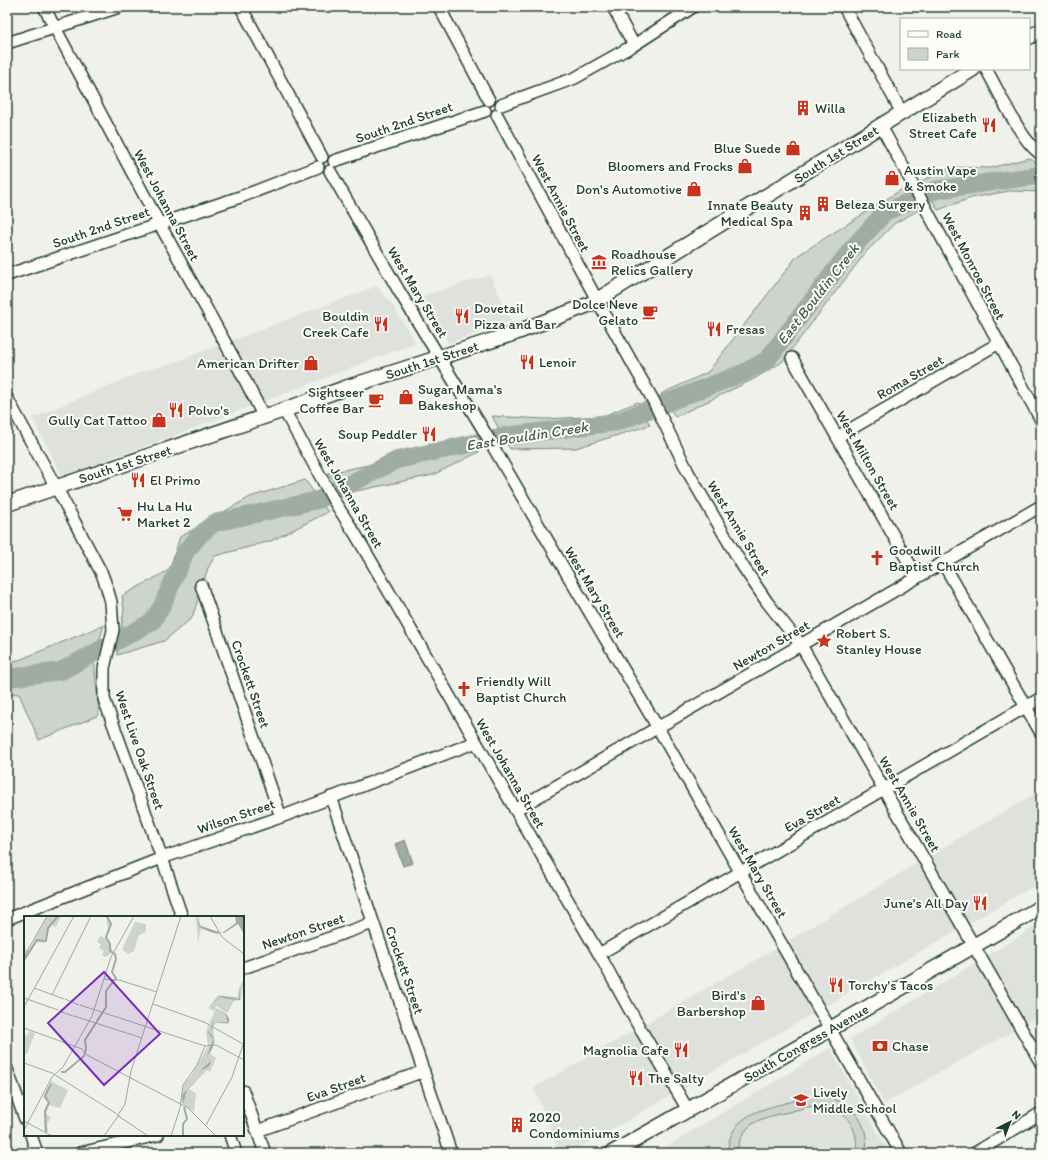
<svg xmlns="http://www.w3.org/2000/svg" width="1048" height="1160" font-family="Itim,sans-serif">
  <rect width="100%" height="100%" fill="#f0f1eb"/>
  <filter id="ink" filterUnits="userSpaceOnUse"><feTurbulence type="fractalNoise" baseFrequency=".025" numOctaves="2"/><feDisplacementMap in="SourceGraphic" scale="8" xChannelSelector="R" yChannelSelector="G"/><feConvolveMatrix kernelMatrix="1 2 1 2 8 2 1 2 1" color-interpolation-filters="sRGB"/></filter>
  <g filter="url(#ink)">
    <path fill="#dfe2dc" d="M490 275 511 321 449 343 418 297Z
      M377 286 391 303 416 343 176 435 62 476 32 418 144 371 172 363Z
      M1041 790V882L571 1153H560L534 1088 771 951 984 823Z
      M1041 923V1015L884 1104 850 1039Z
      M830 1048 889 1153H656Z"/>
    <path fill="#cdd3cd" stroke="#768880" d="M1029 158 1041 165V192L1009 191 971 198 938 210 922 181 951 167 990 168Z
      M904 188 917 211 895 223 866 252 782 362 754 379 675 417 661 394 708 372 797 256Z
      M638 402 650 425 576 448 510 449 492 416 545 419 603 416Z
      M468 438 479 452 433 475 342 494 328 473 424 454Z
      M305 480 328 512 271 541 215 556 208 568 192 618 164 641 117 655 124 610 122 596 169 570 180 537 250 497Z
      M104 625 94 658 99 715 39 740 19 694 7 693V661L19 660Z
      M815 1096C847 1096 871 1120 866 1153H856C860 1128 844 1105 817 1106 806 1106 795 1111 784 1113 772 1116 759 1118 750 1126 742 1133 738 1143 737 1153H727C730 1119 753 1111 782 1104 793 1101 804 1098 815 1096Z"/>
    <path fill="#9faca4" stroke="#6c8077" d="M405 840 413 863 403 866 395 844Z"/>
    <g fill="none" stroke-linecap="round" stroke-linejoin="round">
      <path stroke="#9faca4" stroke-width="18" d="M7 678 61 671 152 622 162 606 186 551 200 535 214 523 318 500 397 460 506 436 617 422 743 373 767 360 849 252 885 212 936 190 1041 175"/>
      <defs>
        <path id="minor" d="M44 7 159 223 233 357 264 417
          M241 7 322 157
          M439 7 489 100
          M613 7 634 45
          M844 7 902 113
          M7 43 119 7
          M986 69C999 91 1021 142 1041 154
          M501 105 575 78 634 45 693 7
          M497 115 597 300 653 400 688 472 742 565 767 602 801 645 1041 1063
          M881 126 1041 420
          M334 161 485 111
          M330 171 399 291 481 426 570 579 658 728 901 1153
          M7 275 243 196 318 167
          M792 358 917 577
          M7 398 62 498 102 574 107 588 111 602 113 630 104 668V699L162 858 182 917
          M284 410 334 501 356 535 599 954 638 1025 688 1110
          M837 437 999 343
          M943 563 1041 733
          M201 585 281 817
          M331 797 451 1153
          M515 810 1041 506
          M7 919 162 858 281 817 476 742
          M599 954 1041 698
          M243 968 373 923
          M7 1069 25 1119
          M243 1091 265 1153
          M257 1131 424 1071
          M31 1135 37 1153
          M230 1135 236 1153
          M80 1153 158 1135
          M975 1153 1041 1113"/>
        <path id="major" d="M1029 37 1041 31
          M7 504 284 410 345 388 515 333 588 305 597 300 973 69
          M612 1153 818 1036 1041 907"/>
      </defs>
      <use href="#minor" stroke="#1f3d34" stroke-width="14"/>
      <use href="#major" stroke="#1f3d34" stroke-width="17"/>
      <use href="#minor" stroke="#fdfcf7" stroke-width="11"/>
      <use href="#major" stroke="#fdfcf7" stroke-width="14"/>
    </g>
  </g>
  <defs>
    <symbol id="building-bare" viewBox="-9 -9 18 18"><path d="M-4-6H4V6H1V3H-1V6H-4ZM-2.5-4.3h1.7v1.8h-1.7ZM.8-4.3h1.7v1.8H.8ZM-2.5-1h1.7V.8h-1.7ZM.8-1h1.7V.8H.8Z" fill="#c8321e" stroke="#fdfcf7" stroke-width="2.5" paint-order="stroke"/></symbol>
    <symbol id="restaurant-bare" viewBox="-9 -9 18 18"><path d="M-5-6h1v4h1v-4h1v4h1v-4h1v5L-1.5 .5V6h-2V.5L-5-1ZM5-6V6H3V1.5H1.5Q1.5-4 5-6Z" fill="#c8321e" stroke="#fdfcf7" stroke-width="2.5" paint-order="stroke"/></symbol>
    <symbol id="shop-bare" viewBox="-9 -9 18 18"><path d="M-5-2.5h2.3a2.7 3.5 0 0 1 5.4 0H5L5.5 6h-11ZM-1.5-2.5h3a1.5 2.3 0 0 0-3 0Z" fill="#c8321e" stroke="#fdfcf7" stroke-width="2.5" paint-order="stroke"/></symbol>
    <symbol id="museum-bare" viewBox="-9 -9 18 18"><path d="M0-6L6-3V-2H-6V-3ZM-5-1h2V3h-2ZM-1-1h2V3h-2ZM3-1h2V3H3ZM-6 4H6V6H-6Z" fill="#c8321e" stroke="#fdfcf7" stroke-width="2.5" paint-order="stroke"/></symbol>
    <symbol id="cafe-bare" viewBox="-9 -9 18 18"><path d="M-5.5-4.5H6V0H3Q3 3.5 0 3.5H-2.5Q-5.5 3.5-5.5 0ZM3-3.2v2h1.7v-2ZM-6 4.5H4V6H-6Z" fill="#c8321e" stroke="#fdfcf7" stroke-width="2.5" paint-order="stroke"/></symbol>
    <symbol id="supermarket-bare" viewBox="-9 -9 18 18"><path d="M-6-5.5h2.5l.6 2H6L4.5 2H-2.5L-4.4-4H-6ZM-1.5 3.2a1.3 1.3 0 1 0 .1 0ZM3 3.2a1.3 1.3 0 1 0 .1 0Z" fill="#c8321e" stroke="#fdfcf7" stroke-width="2.5" paint-order="stroke"/></symbol>
    <symbol id="church-bare" viewBox="-9 -9 18 18"><path d="M-1.2-6h2.4v3.5h3.3v2.4h-3.3V6h-2.4V-.1h-3.3v-2.4h3.3Z" fill="#c8321e" stroke="#fdfcf7" stroke-width="2.5" paint-order="stroke"/></symbol>
    <symbol id="sight-bare" viewBox="-9 -9 18 18"><path d="M0-6L1.8-2.2L6-1.7L2.9 1.2L3.7 5.4L0 3.3L-3.7 5.4L-2.9 1.2L-6-1.7L-1.8-2.2Z" fill="#c8321e" stroke="#fdfcf7" stroke-width="2.5" paint-order="stroke"/></symbol>
    <symbol id="bank-bare" viewBox="-9 -9 18 18"><path d="M-6-4H6V4H-6ZM0-2.3a2.3 2.3 0 1 0 0 4.6a2.3 2.3 0 1 0 0-4.6Z" fill="#c8321e" stroke="#fdfcf7" stroke-width="2.5" paint-order="stroke"/></symbol>
    <symbol id="school-bare" viewBox="-9 -9 18 18"><path d="M0-5L7-2L0 1L-7-2ZM-4 1L0 2.5L4 1V4Q0 6-4 4Z" fill="#c8321e" stroke="#fdfcf7" stroke-width="2.5" paint-order="stroke"/></symbol>
  </defs>
  <g fill-rule="evenodd">
    <use href="#building-bare" x="792" y="97" width="22" height="22"/>
    <use href="#restaurant-bare" x="978" y="114" width="22" height="22"/>
    <use href="#shop-bare" x="782" y="137" width="22" height="22"/>
    <use href="#shop-bare" x="734" y="155" width="22" height="22"/>
    <use href="#shop-bare" x="881" y="167" width="22" height="22"/>
    <use href="#shop-bare" x="683" y="178" width="22" height="22"/>
    <use href="#building-bare" x="812" y="193" width="22" height="22"/>
    <use href="#building-bare" x="794" y="202" width="22" height="22"/>
    <use href="#museum-bare" x="588" y="251" width="22" height="22"/>
    <use href="#cafe-bare" x="639" y="301" width="22" height="22"/>
    <use href="#restaurant-bare" x="451" y="305" width="22" height="22"/>
    <use href="#restaurant-bare" x="370" y="313" width="22" height="22"/>
    <use href="#restaurant-bare" x="703" y="318" width="22" height="22"/>
    <use href="#restaurant-bare" x="516" y="351" width="22" height="22"/>
    <use href="#shop-bare" x="300" y="352" width="22" height="22"/>
    <use href="#shop-bare" x="395" y="386" width="22" height="22"/>
    <use href="#cafe-bare" x="365" y="389" width="22" height="22"/>
    <use href="#restaurant-bare" x="165" y="399" width="22" height="22"/>
    <use href="#shop-bare" x="148" y="409" width="22" height="22"/>
    <use href="#restaurant-bare" x="418" y="423" width="22" height="22"/>
    <use href="#restaurant-bare" x="127" y="469" width="22" height="22"/>
    <use href="#supermarket-bare" x="114" y="503" width="22" height="22"/>
    <use href="#church-bare" x="866" y="547" width="22" height="22"/>
    <use href="#sight-bare" x="813" y="630" width="22" height="22"/>
    <use href="#church-bare" x="453" y="678" width="22" height="22"/>
    <use href="#restaurant-bare" x="969" y="892" width="22" height="22"/>
    <use href="#restaurant-bare" x="825" y="974" width="22" height="22"/>
    <use href="#shop-bare" x="747" y="992" width="22" height="22"/>
    <use href="#bank-bare" x="869" y="1035" width="22" height="22"/>
    <use href="#restaurant-bare" x="670" y="1039" width="22" height="22"/>
    <use href="#restaurant-bare" x="625" y="1067" width="22" height="22"/>
    <use href="#school-bare" x="790" y="1089" width="22" height="22"/>
    <use href="#building-bare" x="506" y="1114" width="22" height="22"/>
  </g>
  <g text-anchor="middle" stroke-width="4" stroke-linejoin="round" paint-order="stroke">
    <g font-size="14" fill="#1f3d34" stroke="#fdfcf7" text-anchor="start">
      <text x="815" y="113">Willa</text>
      <text x="977" y="122" text-anchor="end">Elizabeth<tspan x="977" dy="16">Street Cafe</tspan></text>
      <text x="781" y="153" text-anchor="end">Blue Suede</text>
      <text x="733" y="171" text-anchor="end">Bloomers and Frocks</text>
      <text x="904" y="175">Austin Vape<tspan x="904" dy="16">&amp; Smoke</tspan></text>
      <text x="682" y="194" text-anchor="end">Don's Automotive</text>
      <text x="835" y="209">Beleza Surgery</text>
      <text x="793" y="210" text-anchor="end">Innate Beauty<tspan x="793" dy="16">Medical Spa</tspan></text>
      <text x="611" y="259">Roadhouse<tspan x="611" dy="16">Relics Gallery</tspan></text>
      <text x="638" y="309" text-anchor="end">Dolce Neve<tspan x="638" dy="16">Gelato</tspan></text>
      <text x="474" y="313">Dovetail<tspan x="474" dy="16">Pizza and Bar</tspan></text>
      <text x="369" y="321" text-anchor="end">Bouldin<tspan x="369" dy="16">Creek Cafe</tspan></text>
      <text x="726" y="334">Fresas</text>
      <text x="539" y="367">Lenoir</text>
      <text x="299" y="368" text-anchor="end">American Drifter</text>
      <text x="418" y="394">Sugar Mama's<tspan x="418" dy="16">Bakeshop</tspan></text>
      <text x="364" y="397" text-anchor="end">Sightseer<tspan x="364" dy="16">Coffee Bar</tspan></text>
      <text x="188" y="415">Polvo's</text>
      <text x="147" y="425" text-anchor="end">Gully Cat Tattoo</text>
      <text x="417" y="439" text-anchor="end">Soup Peddler</text>
      <text x="150" y="485">El Primo</text>
      <text x="137" y="511">Hu La Hu<tspan x="137" dy="16">Market 2</tspan></text>
      <text x="889" y="555">Goodwill<tspan x="889" dy="16">Baptist Church</tspan></text>
      <text x="836" y="638">Robert S.<tspan x="836" dy="16">Stanley House</tspan></text>
      <text x="476" y="686">Friendly Will<tspan x="476" dy="16">Baptist Church</tspan></text>
      <text x="968" y="908" text-anchor="end">June's All Day</text>
      <text x="848" y="990">Torchy's Tacos</text>
      <text x="746" y="1000" text-anchor="end">Bird's<tspan x="746" dy="16">Barbershop</tspan></text>
      <text x="892" y="1051">Chase</text>
      <text x="669" y="1055" text-anchor="end">Magnolia Cafe</text>
      <text x="648" y="1083">The Salty</text>
      <text x="813" y="1097">Lively<tspan x="813" dy="16">Middle School</tspan></text>
      <text x="529" y="1122">2020<tspan x="529" dy="16">Condominiums</tspan></text>
    </g>
    <g font-size="14" fill="#1f3d34" stroke="#fdfcf7">
      <text transform="translate(404 122) rotate(-19)" y="5">South 2nd Street</text>
      <text transform="translate(836 154) rotate(-32)" y="5">South 1st Street</text>
      <text transform="translate(561 203) rotate(62)" y="5">West Annie Street</text>
      <text transform="translate(167 205) rotate(62)" y="5">West Johanna Street</text>
      <text transform="translate(101 227) rotate(-19)" y="5">South 2nd Street</text>
      <text transform="translate(974 266) rotate(62)" y="5">West Monroe Street</text>
      <text transform="translate(418 292) rotate(59)" y="5">West Mary Street</text>
      <text transform="translate(432 360) rotate(-18)" y="5">South 1st Street</text>
      <text transform="translate(910 377) rotate(-30)" y="5">Roma Street</text>
      <text transform="translate(868 460) rotate(60)" y="5">West Milton Street</text>
      <text transform="translate(125 464) rotate(-18)" y="5">South 1st Street</text>
      <text transform="translate(349 493) rotate(60)" y="5">West Johanna Street</text>
      <text transform="translate(739 528) rotate(59)" y="5">West Annie Street</text>
      <text transform="translate(595 592) rotate(59)" y="5">West Mary Street</text>
      <text transform="translate(771 645) rotate(-30)" y="5">Newton Street</text>
      <text transform="translate(251 684) rotate(71)" y="5">Crockett Street</text>
      <text transform="translate(140 750) rotate(71)" y="5">West Live Oak Street</text>
      <text transform="translate(511 773) rotate(60)" y="5">West Johanna Street</text>
      <text transform="translate(910 804) rotate(60)" y="5">West Annie Street</text>
      <text transform="translate(812 813) rotate(-30)" y="5">Eva Street</text>
      <text transform="translate(236 816) rotate(-19)" y="5">Wilson Street</text>
      <text transform="translate(758 872) rotate(60)" y="5">West Mary Street</text>
      <text transform="translate(303 931) rotate(-19)" y="5">Newton Street</text>
      <text transform="translate(405 970) rotate(71)" y="5">Crockett Street</text>
      <text transform="translate(806 1043) rotate(-30)" y="5">South Congress Avenue</text>
      <text transform="translate(336 1087) rotate(-20)" y="5">Eva Street</text>
    </g>
    <g font-size="15" font-style="italic" fill="#455e56" stroke="#fdfcf7">
      <text transform="translate(818 294) rotate(-52)" y="5">East Bouldin Creek</text>
      <text transform="translate(527 436) rotate(-9)" y="5">East Bouldin Creek</text>
    </g>
  </g>
  <g transform="translate(24 916)">
    <rect width="220" height="220" fill="#f0f1eb"/>
    <path d="M23 0H37L32 11 27 9 21 27 13 26 0 46V33L5 34ZM82 0 88 8 83 21 89 36 82 41 78 39 80 35 75 32 77 28 73 26 76 20 81 22 84 13ZM172 0 175 1 176 9 194 16 195 19 177 13 174 26ZM111 6 122 8V16L115 19 110 35 104 38 98 33ZM220 62 217 84 210 85 203 97 192 90 190 95 184 92 194 79 214 81V76ZM192 92 203 98 206 104 204 108 192 107 189 111 185 108ZM184 109 189 112 191 125 186 138 192 142 186 156 183 154 165 173 172 178 170 196 157 187 160 167 167 160 184 130 182 117ZM5 115 11 117 3 138 0 137V119L3 120ZM27 165 44 174 36 192 25 189 22 198 27 201 23 208 24 216 20 214V197L24 187 19 181Z" fill="#cdd3cd"/>
    <path d="M211 0H220V18L214 8 200 17H192L187 16 175 11 173 3 176 10 198 17 212 7ZM220 64 215 74 216 82V84L204 83 200 82 197 81 186 90 202 98 205 103V106L204 107 190 106 188 114 184 115 188 119 190 126 188 133 183 140 186 145 187 147 184 151 178 154 177 159 163 174 159 188 158 179 177 159 178 153 186 146 183 140 189 124 184 116V115L187 114 189 106H204L201 98 186 90 197 80 215 83V73Z" fill="#9faca4"/>
    <path fill="none" stroke="#9faca4" stroke-width="2" d="M0 44 13 24 22 25 24 12 34 0M37 156H41L60 140 62 133 61 124 82 91V75L92 62 88 56 92 43 91 38 86 35V28L82 21 87 8 83 0M22 216 21 195 25 187 21 180 27 168M159 220V208L163 203 160 191"/>
    <path fill="none" stroke="#9ca9a2" stroke-width="1" d="M186 0 198 21 220 38M0 41 23 0M80 63 95 64 133 76M10 72 40 83M28 79 67 0M0 82 34 94M41 83 55 89M129 88 180 106 219 128M56 89 181 130 192 129 220 144M0 91 50 0M35 95 49 100M50 100 118 122M0 112 58 133 63 139 164 192 192 220M0 147 28 157 93 198M93 199 124 220M94 199 101 188 107 155 157 0M0 205 28 220M182 209 208 161 220 126M0 214 28 161 39 151 68 100 87 41 110 0M80 220 95 199M147 220 156 192 159 169 173 149 181 130"/>
    <path fill="#7b2cbf" fill-opacity="0.15" stroke="#7b2cbf" stroke-width="2" d="M80 56 136 118 80 169 24 107Z"/>
    <rect width="220" height="220" fill="none" stroke="#1f3d34" stroke-width="2"/>
  </g>
  <rect width="1048" height="1160" fill="none" stroke="#fdfcf7" stroke-width="24"/>
  <rect x="12" y="12" width="1024" height="1136" fill="none" stroke="#1f3d34" stroke-width="1.5" filter="url(#ink)"/>
  <rect x="900" y="18" width="130" height="52" fill="#fdfcf7" stroke="#a4b0a9"/>
  <rect x="908" y="31" width="20" height="6" fill="#fdfcf7" stroke="#a4b0a9"/>
  <text x="936" y="38" font-size="12" fill="#1f3d34">Road</text>
  <rect x="908" y="48" width="20" height="12" fill="#cdd3cd" stroke="#a4b0a9"/>
  <text x="936" y="58" font-size="12" fill="#1f3d34">Park</text>
  <g transform="translate(1010 1122) rotate(42)" stroke="#fdfcf7" stroke-width="3" paint-order="stroke">
  <path d="M0-3L7 15L0 10L-7 15Z" fill="#1f3d34"/>
  <text y="-6" font-size="11" font-weight="bold" text-anchor="middle" fill="#1f3d34">N</text>
  </g>
</svg>
